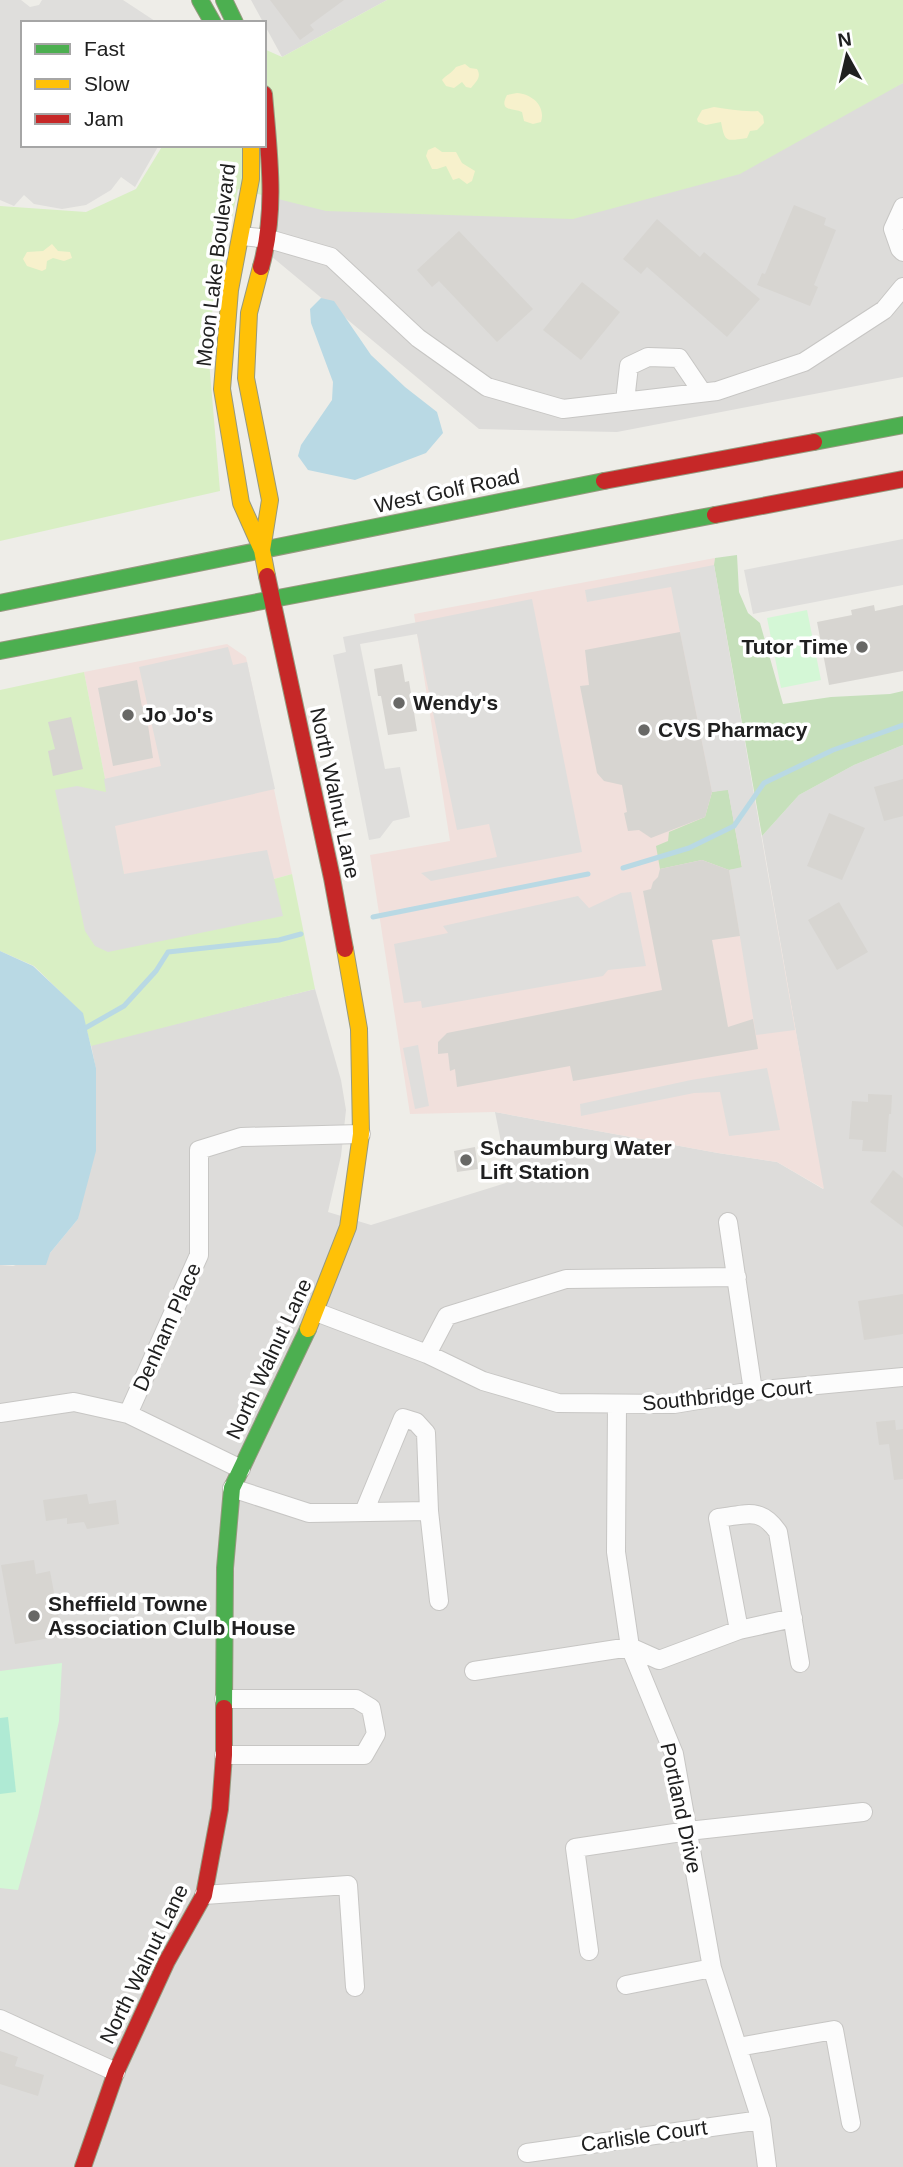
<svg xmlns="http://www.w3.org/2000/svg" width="903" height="2167" font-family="Arial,sans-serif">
  <rect width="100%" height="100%" fill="#eeede8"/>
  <path fill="#dddcda" d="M251 0H387L282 57Z
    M903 83V377L617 432 479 429 271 256 279 199 892 88Z
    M903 745V2167H0V1265L13 1266 50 1253 78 1219 96 1069 91 1045 315 989 341 1080 346 1110 341 1156 328 1212 371 1225 509 1182 495 1112 718 1153 777 1162 823 1189 762 836 799 795 854 765Z"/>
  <path fill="#f1e0dc" d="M715 558 714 566 752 785 824 1189 777 1162 718 1153 495 1112 410 1114 370 855 450 841 414 614Z
    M227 644 246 657 292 874 274 879 124 875 84 672Z"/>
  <path fill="#d9efc4" d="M387 0H903V83L740 174 573 219 326 211 238 189 207 337 220 491 0 541V206L86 212 136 189 163 145H264V49L282 57Z
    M84 672 124 875 274 879 292 874 315 989 91 1046 82 1013 34 966 0 951V690Z"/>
  <path fill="#c6e0bb" d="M737 555 739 592 748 613 760 623 783 704 831 697 890 694 903 691V745L854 765 799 795 762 836 714 565 715 558Z
    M728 789 742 868 729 870 702 860 660 869 656 846 668 841 669 832 705 817 712 792Z"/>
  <path fill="#f7f1cc" d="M465 64 470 68 477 69C482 77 476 82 471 88L466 87 462 82 454 88 446 86 442 80C446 75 452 73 456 67Z
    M517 93C532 94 546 106 541 122L533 124 524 121 522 112C514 108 498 112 507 95Z
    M714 107C729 109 742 112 758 111L763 116 764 123 757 130 750 131 747 138C726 141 725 143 721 122L706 125 698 122 697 119 702 110Z
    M435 147 442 152H456L462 163 475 171 472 181 467 184 459 178 453 180 446 166 437 169H432L426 156 428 150Z
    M52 244 58 251 70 252 72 258 64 261 53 258 47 261 46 269 42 271 27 266 23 259 27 252 43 251Z"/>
  <path fill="#d4f7d6" d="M807 610 821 680 781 688 767 618Z
    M62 1663 59 1721 38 1816 18 1890 0 1888V1671Z"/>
  <path fill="#afead4" d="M8 1717 16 1792 0 1794V1718Z"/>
  <path fill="#dfdedc" d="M0 0H21L30 7 39 5 42 0H123L158 23H23V145H159L135 187 121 177 111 190 86 205 62 209 34 204 24 195 14 206 0 200Z
    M903 539V585L753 614 744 570Z
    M714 565 795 1030 756 1035 729 870 742 867 728 790 712 792 671 587 587 602 585 590Z
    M532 599 582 852 431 881 421 873 497 857 489 824 457 830 417 634 360 644 385 769 400 767 410 817 393 821 380 838 369 840 333 655 346 652 343 637Z
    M228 647 233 665 247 662 275 789 115 826 124 874 267 850 283 916 108 952 95 946 85 931 55 790 77 786 106 792 104 779 161 766 139 667Z
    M631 892 646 966 608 970 603 976 422 1008 421 1001 404 1003 394 944 448 933 443 926 578 896 589 908 621 893Z
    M418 1045 429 1106 415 1109 403 1048Z
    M767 1068 780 1130 729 1136 720 1092 694 1093 581 1116 580 1104 691 1080Z"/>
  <path fill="#b9d9e4" d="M321 298 334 301 371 355 405 387 437 412 443 433 426 453 355 480 308 470 298 456 301 445 332 400 333 382 311 323 310 309Z
    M0 951 33 966 83 1013 96 1068V1151L78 1219 50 1253 46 1265H0Z"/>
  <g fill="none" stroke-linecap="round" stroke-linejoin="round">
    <path stroke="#b9d9e4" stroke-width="5" d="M623 868 689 848 734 826 764 783 833 750 903 725
      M373 917 588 874
      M80 1031 124 1006 156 971 168 952 279 940 301 934"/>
  </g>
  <path fill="#d7d5d1" d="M270 0H344L310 25 314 30 300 40Z
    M794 205 826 218 824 225 836 230 814 285 818 287 810 306 757 285 762 273 765 274Z
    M657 219 700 257 704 252 760 299 727 337 647 267 641 274 623 259Z
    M459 231 533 309 497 342 439 281 432 287 417 270Z
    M582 282 620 312 581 360 543 330Z
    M874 605 875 611 903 605V671L829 685 817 622 852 615 851 610Z
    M680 632 712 792 705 817 651 838 639 830 628 831 624 813 627 812 622 785 604 781 597 773 580 686 589 685 585 650Z
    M402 664 405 682 409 681 417 731 388 735 381 696H378L374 669Z
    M137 680 142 707 150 705 153 723 148 725 153 758 113 766 98 688Z
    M71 717 83 769 53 776 48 751 55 749 48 722Z
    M903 779V816L884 821 874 787Z
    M829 813 865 828 842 880 807 866Z
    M702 860 729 870 740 936 712 940 728 1027 753 1019 758 1049 573 1081 570 1066 457 1087 455 1069 450 1071 448 1053 438 1054V1042L447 1033 662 990 643 891 651 889 653 882 658 877 660 869Z
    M839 902 868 952 837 970 808 920Z
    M868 1094 892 1095 891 1114H889L886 1152 862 1151 863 1140 849 1139 852 1101 868 1102Z
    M475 1147 478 1169 457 1172 454 1151Z
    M893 1170 903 1178V1227L870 1202Z
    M903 1294V1334L864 1340 858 1301Z
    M895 1420 896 1430 903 1429V1479L894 1480 889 1444 879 1445 876 1422Z
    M87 1494 89 1504 116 1500 119 1524 87 1529 84 1522 67 1524V1518L46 1521 43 1500Z
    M34 1560 36 1574 50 1571 62 1636 15 1644 1 1565Z
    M0 2051 18 2057 15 2066 44 2075 38 2096 0 2084Z"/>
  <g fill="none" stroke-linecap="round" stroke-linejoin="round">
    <defs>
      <path id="street" d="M903 207 893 229 900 249 903 252
        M242 236 269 239 331 257 418 338 487 387 563 409 717 391 804 362 884 310 903 287
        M625 401 629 366 648 357 679 358 702 392
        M728 1222 753 1391
        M316 1312 427 1354 483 1381 558 1403 674 1404 753 1391 903 1377
        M427 1354 447 1316 566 1279 737 1277
        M617 1405 616 1552 630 1647 674 1754 712 1968 761 2120 767 2167
        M0 1413 74 1402 128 1414 241 1469
        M128 1414 199 1255V1150L241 1137 361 1134
        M232 1488 309 1513 429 1511
        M364 1512 403 1418 416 1422 426 1433 429 1511 439 1601
        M739 1630 718 1518C746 1515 760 1506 778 1532L800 1663
        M474 1671 630 1647 659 1660 739 1630 793 1618
        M224 1755H364L376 1734 371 1708 356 1699H224
        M204 1895 348 1885 355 1987
        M589 1951 575 1848 688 1831 863 1812
        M626 1985 712 1968
        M0 2019 116 2072
        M738 2047 834 2030 851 2123
        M527 2153 761 2120"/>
      <path id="fast" d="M200 0 213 23
        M224 0 235 23
        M814 442 903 425
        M0 603 604 481
        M0 651 715 515
        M224 1708 225 1568 232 1488 308 1329"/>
      <path id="slow" d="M251 145V179L230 290 222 389 241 503 262 550 267 576
        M261 267 249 313 246 378 270 500 262 550
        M308 1329 348 1227 361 1134 359 1029 345 949"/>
      <path id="jam" d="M261 267C277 209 269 154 264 94
        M604 481 814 442
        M715 515 903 479
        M267 576 332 878 345 949
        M83 2167 116 2072 167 1961 204 1895 220 1809 224 1755V1708"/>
    </defs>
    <use href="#street" stroke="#c7c6c4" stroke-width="20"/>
    <use href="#fast" stroke="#96997f" stroke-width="18"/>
    <use href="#slow" stroke="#96997f" stroke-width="18"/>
    <use href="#jam" stroke="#96997f" stroke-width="18"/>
    <use href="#street" stroke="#fcfcfc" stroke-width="18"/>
    <use href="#fast" stroke="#4caf50" stroke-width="16"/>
    <use href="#slow" stroke="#ffc107" stroke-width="16"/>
    <use href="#jam" stroke="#c62828" stroke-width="16"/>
  </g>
  <g fill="#686866" stroke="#fff" stroke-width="2.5">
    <circle cx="862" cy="647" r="7"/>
    <circle cx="399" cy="703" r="7"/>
    <circle cx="128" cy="715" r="7"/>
    <circle cx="644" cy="730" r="7"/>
    <circle cx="466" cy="1160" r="7"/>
    <circle cx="34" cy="1616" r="7"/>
  </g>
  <g text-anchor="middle" stroke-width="7" stroke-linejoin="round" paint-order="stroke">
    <g font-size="21" fill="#202020" stroke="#fff">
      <text transform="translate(216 265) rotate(-83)" y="7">Moon Lake Boulevard</text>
      <text transform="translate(447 491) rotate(-12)" y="7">West Golf Road</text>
      <text transform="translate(335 793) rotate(78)" y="7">North Walnut Lane</text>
      <text transform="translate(167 1327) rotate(-66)" y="7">Denham Place</text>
      <text transform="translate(269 1359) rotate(-65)" y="7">North Walnut Lane</text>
      <text transform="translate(727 1395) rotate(-6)" y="7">Southbridge Court</text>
      <text transform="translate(681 1808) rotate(78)" y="7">Portland Drive</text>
      <text transform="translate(144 1964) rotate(-64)" y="7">North Walnut Lane</text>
      <text transform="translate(644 2136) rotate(-8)" y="7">Carlisle Court</text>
    </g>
    <g font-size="21" font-weight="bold" fill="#202020" stroke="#fff" text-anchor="start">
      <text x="848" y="654" text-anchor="end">Tutor Time</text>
      <text x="413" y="710">Wendy's</text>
      <text x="142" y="722">Jo Jo's</text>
      <text x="658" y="737">CVS Pharmacy</text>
      <text x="480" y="1155">Schaumburg Water<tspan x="480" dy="24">Lift Station</tspan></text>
      <text x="48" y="1611">Sheffield Towne<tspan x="48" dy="24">Association Clulb House</tspan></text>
    </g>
  </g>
  <rect x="21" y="21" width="245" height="126" fill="#ffffff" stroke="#a6a6a6" stroke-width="2"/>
  <rect x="35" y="44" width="35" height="10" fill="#4caf50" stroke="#a6a6a6" stroke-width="2"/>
  <text x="84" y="56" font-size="21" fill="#202020">Fast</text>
  <rect x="35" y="79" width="35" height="10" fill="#ffc107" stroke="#a6a6a6" stroke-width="2"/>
  <text x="84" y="91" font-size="21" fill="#202020">Slow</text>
  <rect x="35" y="114" width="35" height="10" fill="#c62828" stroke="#a6a6a6" stroke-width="2"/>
  <text x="84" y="126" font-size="21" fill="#202020">Jam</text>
  <g transform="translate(847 56) rotate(352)" stroke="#ffffff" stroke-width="5" paint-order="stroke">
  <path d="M0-5L12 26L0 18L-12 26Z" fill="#202020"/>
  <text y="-10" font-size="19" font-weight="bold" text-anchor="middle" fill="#202020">N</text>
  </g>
</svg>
